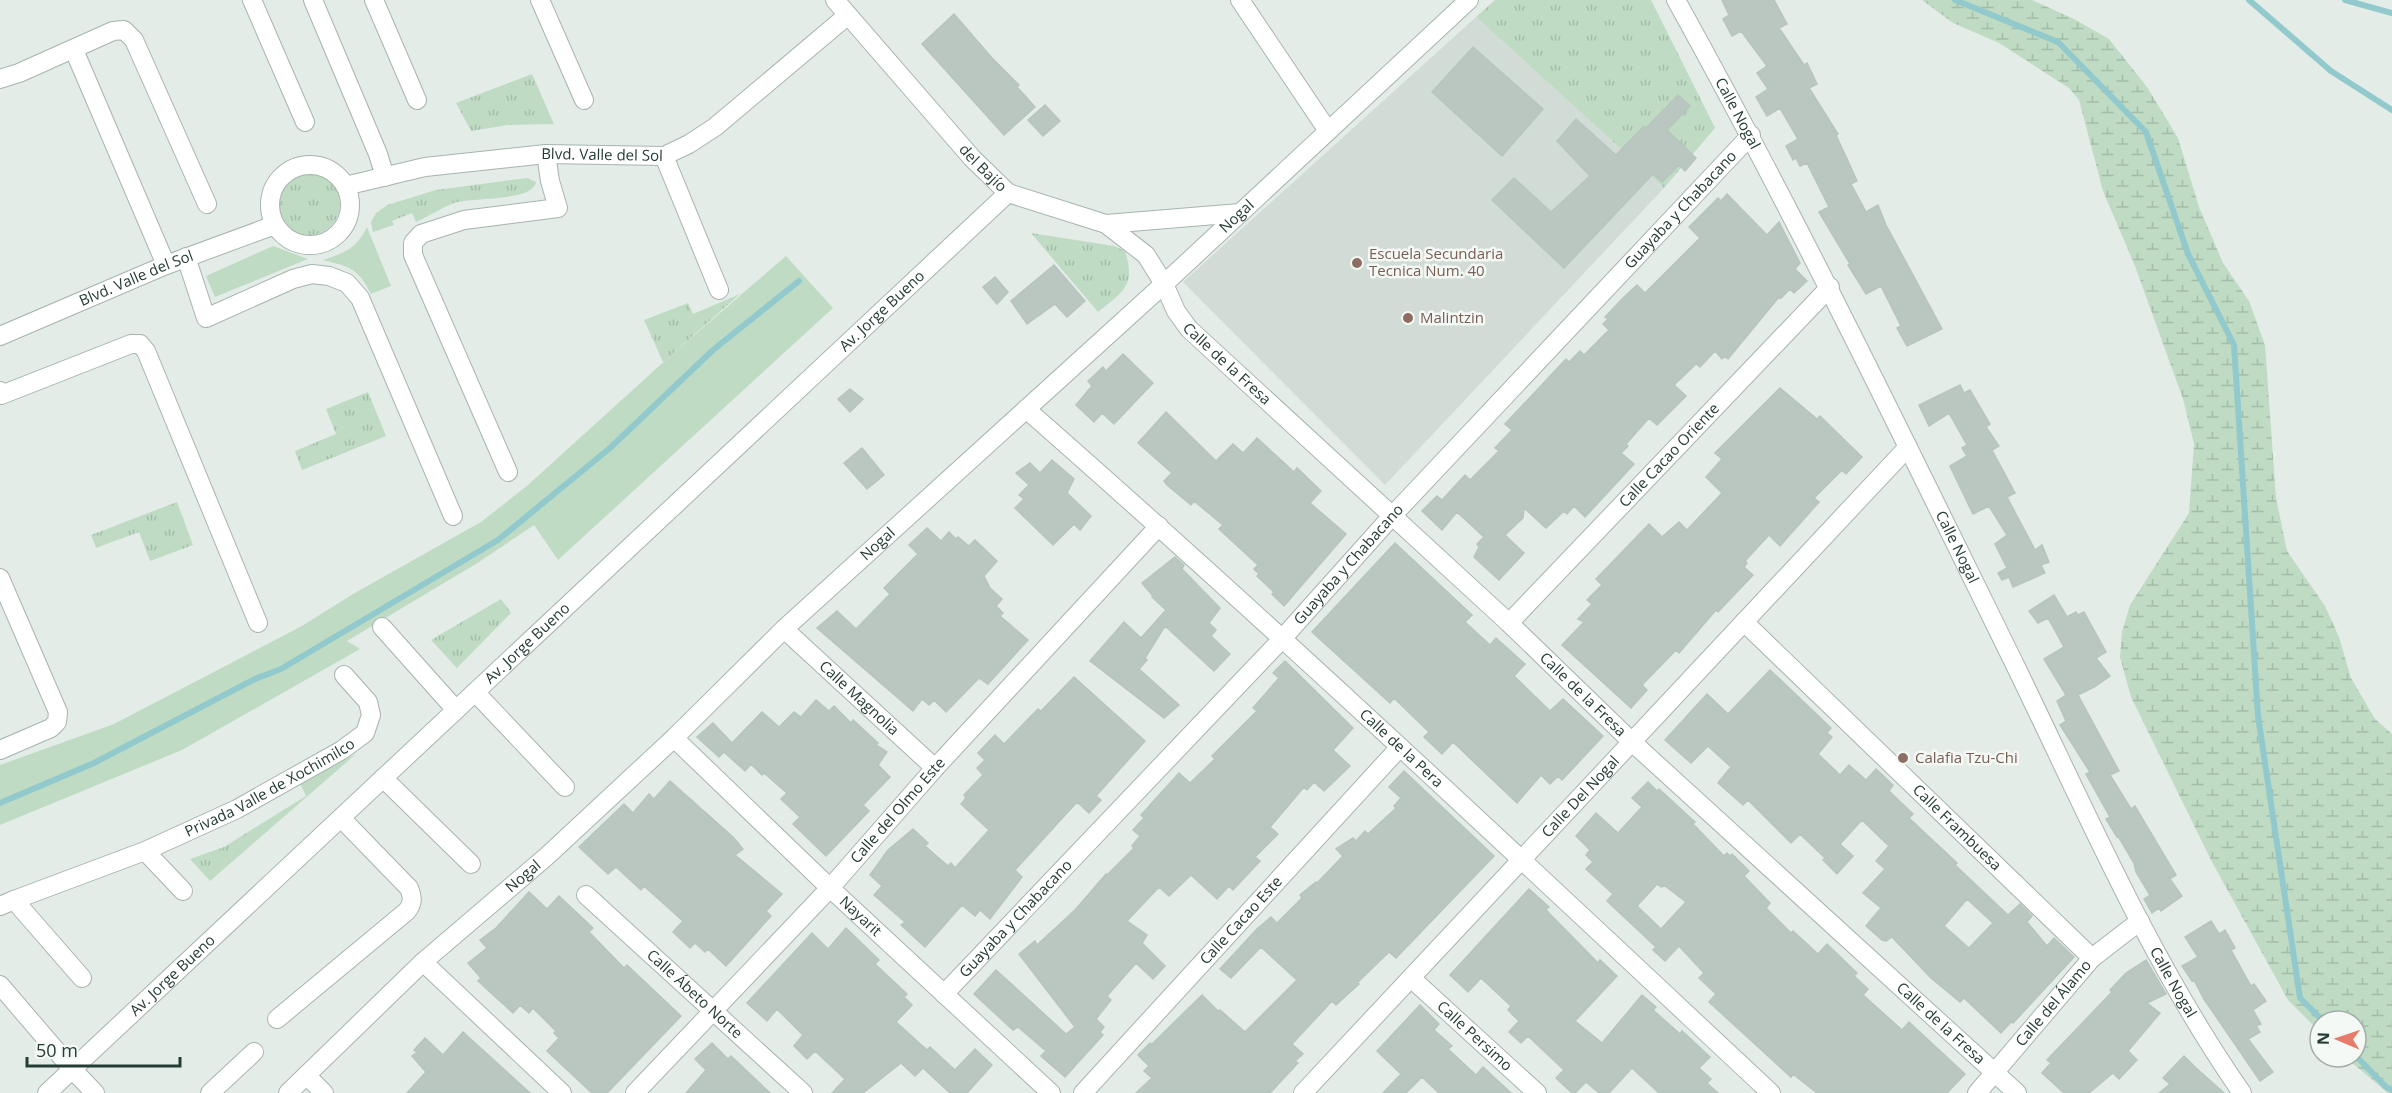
<svg xmlns="http://www.w3.org/2000/svg" width="2392" height="1093" font-family="'Open Sans',sans-serif">
  <defs>
    <pattern id="wetland-marsh" width="20" height="14" patternUnits="userSpaceOnUse" patternTransform="scale(1.5)"><rect width="20" height="14" fill="#bfdbc4"/><path d="M1 5h8M5 5V1M11 12h8M15 12V8" fill="none" stroke="#a4bda9"/></pattern>
    <pattern id="park-tufts" width="24" height="20" patternUnits="userSpaceOnUse" patternTransform="scale(1.5)"><rect width="24" height="20" fill="#bfdbc4"/><path d="M3 7l-1-3M5 7V3M7 7l1-3M15 17l-1-3M17 17v-4M19 17l1-3" fill="none" stroke="#a4bda9"/></pattern>
  </defs>
  <rect width="100%" height="100%" fill="#e4ece8"/>
  <path fill="#d2dcd7" d="M1476 17 1664 188 1385 485 1183 282Z"/>
  <path fill="#bfdbc4" d="M367 227 391 286 371 294C358 268 350 267 323 260 346 252 356 249 367 227Z
    M273 246 308 259 215 297 206 276Z
    M786 256 833 308 558 560 534 525 479 562 347 641 360 649 182 750 0 825V765L114 724 302 626 353 594 481 522 528 485 669 357Z"/>
  <path fill="url(#wetland-marsh)" d="M1922 0H2032L2074 19 2109 39 2147 87 2178 138 2199 207 2223 263 2249 301 2265 345 2276 498 2287 551 2325 606 2339 637 2351 678 2375 719 2392 734V1093H2388L2345 1057H2356V1021H2320V1032L2288 1000 2212 862 2131 697 2120 657 2122 632 2130 605 2189 513 2194 444 2183 399 2135 266 2103 191 2079 100 2069 88 2044 72 1999 43 1953 23Z"/>
  <path fill="url(#park-tufts)" d="M1495 0H1651L1715 128 1664 188 1476 17Z
    M532 74 554 124 508 125 471 131 456 103Z
    M278 204a31 31 0 1 1 62 0a31 31 0 1 1-62 0Z
    M527 178 536 182C533 202 472 197 454 203 441 208 429 216 416 222L412 213 392 221 394 225 373 232 371 222 376 213 387 205 436 190Z
    M1031 233 1114 246 1125 251C1136 285 1124 291 1098 312Z
    M740 294 669 357 663 362 644 320 688 303 693 314Z
    M368 392 386 436 302 470 295 451 336 434 326 409Z
    M177 502 193 545 150 561 139 532 96 548 91 535Z
    M501 599 511 613 457 668 431 640Z
    M356 754 210 881 190 859 224 847 306 796 300 783Z"/>
  <g fill="none" stroke-linecap="round" stroke-linejoin="round">
    <path stroke="#91c9cc" stroke-width="6" d="M1955 0 2058 42 2146 132 2188 254 2234 345 2258 716 2300 998 2323 1021
      M2249 0 2331 71 2392 110
      M2345 0 2392 13
      M0 803 94 763 255 679 281 669 498 540 610 448 713 350 799 281
      M2356 1056 2386 1087 2392 1090"/>
  </g>
  <path fill="#bac7c1" stroke="#b7c5be" stroke-width="1.5" fill-rule="evenodd" d="M1722 0H1774L1787 24 1779 28 1804 65 1807 63 1817 84 1809 88 1838 134 1836 135 1857 181 1851 184 1866 212 1878 205 1886 225 1942 329 1907 346 1897 328 1901 326 1881 286 1866 294 1848 265 1850 264 1819 212 1829 207 1807 163 1800 166 1796 158 1793 160 1786 146 1798 139 1780 108 1767 116 1756 97 1768 89 1757 73 1767 66 1741 31 1732 36 1723 19 1729 15Z
    M954 14 992 58 1019 85 1017 87 1035 107 1004 135 922 44Z
    M1473 47 1543 109 1502 156 1432 92Z
    M1678 95 1690 106 1667 130 1696 158 1685 171 1679 165 1662 182 1653 174 1564 268 1492 200 1514 178 1551 212 1590 176 1557 141 1576 119 1616 155 1644 126 1646 128Z
    M1045 105 1060 121 1043 136 1028 120Z
    M1727 194 1767 235 1779 222 1800 263 1795 269 1807 281 1794 293 1790 289 1781 298 1779 297 1728 359 1725 356 1722 359 1715 351 1700 367 1696 364 1674 385 1686 396 1657 425 1649 418 1626 444 1628 446 1621 453 1634 464 1585 517 1574 506 1567 514 1564 511 1546 528 1524 508 1523 518 1505 535 1524 553 1499 580 1474 557 1479 547 1477 544 1484 537 1457 512 1442 530 1422 511 1437 496 1442 500 1465 475 1470 480 1499 451 1495 448 1512 430 1505 424 1566 359 1569 362 1580 351 1584 355 1609 330 1603 324 1608 319 1605 317 1622 299 1637 285 1645 293 1700 238 1689 227 1718 198 1721 201Z
    M1054 265 1085 301 1067 317 1055 304 1027 324 1011 301Z
    M995 277 1008 292 997 304 983 287Z
    M1123 354 1153 383 1114 424 1102 413 1094 422 1076 405 1092 386 1088 381 1103 367 1106 371Z
    M1960 385 1964 393 1970 390 1990 424 1986 427 1999 446 1992 450 2015 493 2007 497 2035 550 2042 545 2049 562 2041 565 2045 573 2013 587 2009 577 2002 580 1998 573 2007 568 1995 544 2007 535 1989 506 1973 514 1950 466 1967 456 1962 448 1967 445 1949 413 1929 426 1919 405Z
    M1780 388 1817 419 1820 416 1862 457 1846 474 1842 470 1814 498 1819 502 1780 546 1769 535 1745 561 1747 563 1744 567 1753 575 1718 612 1716 610 1679 653 1676 650 1642 685 1647 690 1631 708 1562 645 1584 622 1578 619 1592 604 1587 600 1602 585 1596 579 1649 524 1662 537 1679 522 1687 530 1722 493 1706 477 1722 459 1715 453Z
    M850 389 863 399 850 412 838 399Z
    M1166 412 1216 461 1233 444 1243 453 1257 438 1294 472 1297 468 1321 491 1310 503 1346 534 1284 606 1272 594 1274 592 1257 576 1259 574 1254 569 1258 565 1219 529 1223 525 1194 501 1191 505 1167 485 1164 481 1172 473 1138 443Z
    M862 448 884 475 867 489 844 463Z
    M1052 460 1074 479 1067 493 1091 516 1080 530 1074 524 1053 545 1015 508 1024 499 1019 495 1029 485 1016 473 1030 463 1040 473Z
    M927 528 941 541 949 532 956 539 958 537 969 546 975 540 997 561 984 576 990 588 1002 599 996 606 1003 613 1000 616 1028 640 988 684 979 678 946 712 934 700 929 705 922 699 913 711 817 628 837 611 856 629 890 594 884 588 918 554 909 545Z
    M1395 543 1472 615 1465 622 1490 645 1496 638 1525 664 1514 676 1550 711 1563 699 1603 736 1562 780 1558 776 1550 784 1541 775 1517 803 1453 742 1442 754 1424 737 1429 732 1394 698 1390 703 1312 632Z
    M1175 557 1184 565 1182 569 1220 608 1209 623 1216 630 1211 636 1230 654 1214 671 1165 626 1145 658 1147 660 1139 669 1179 705 1164 718 1090 661 1124 622 1141 638 1166 610 1152 597 1153 596 1142 583Z
    M2054 595 2067 617 2076 612 2078 615 2084 612 2106 652 2096 658 2110 676 2094 687 2078 695 2119 771 2110 775 2131 809 2135 806 2176 875 2170 879 2182 896 2161 911 2159 908 2152 913 2144 899 2150 895 2136 872 2134 863 2118 836 2117 837 2106 819 2110 817 2086 774 2090 772 2060 725 2066 721 2057 701 2066 695 2044 659 2064 647 2048 618 2038 623 2029 611Z
    M1285 661 1353 728 1333 750 1350 766 1324 791 1314 782 1307 790 1304 787 1270 827 1278 834 1255 857 1260 861 1233 890 1229 886 1217 899 1191 875 1169 896 1159 887 1127 921 1147 935 1142 943 1165 966 1153 979 1136 963 1107 996 1111 1000 1096 1019 1104 1027 1100 1032 1103 1035 1065 1077 1041 1056 1046 1051 1018 1027 1013 1030 974 994 996 970 1066 1034 1075 1027 1019 954 1035 941 1037 945 1075 910 1106 874 1107 875 1134 848 1132 846 1140 836 1133 830 1144 818 1141 815 1179 773 1190 783 1215 759 1212 756 1257 711 1253 708 1279 678 1273 673Z
    M1770 670 1831 728 1827 733 1832 737 1818 754 1840 775 1849 765 1866 780 1876 769 1893 785 1889 791 1913 814 1909 818 1957 863 1955 865 2008 915 2020 904 2032 916 2027 922 2047 946 2054 938 2074 957 2013 1023 2011 1022 2001 1033 1964 998 1960 1002 1931 978 1892 937 1886 941 1882 940 1866 926 1881 908 1863 893 1885 869 1876 861 1889 846 1862 820 1840 844 1853 856 1837 874 1823 860 1825 858 1800 834 1791 843 1748 800 1743 805 1718 783 1731 767 1708 746 1691 763 1665 740 1707 694 1728 714ZM1967 899 1993 923 1969 948 1944 926Z
    M1074 677 1145 741 1096 796 1101 800 1089 813 1077 802 1015 870 1022 877 990 919 980 910 975 916 962 905 925 947 901 925 905 922 874 895 882 886 870 875 888 850 913 829 928 843 925 846 948 866 951 863 955 868 989 830 961 804 966 798 964 795 983 775 977 768 985 760 978 753 995 735 1004 744 1038 709 1041 711Z
    M816 700 829 711 834 706 851 723 853 720 878 743 876 745 887 752 878 765 890 777 863 805 869 811 826 856 793 824 800 817 781 799 787 793 764 773 762 775 751 764 745 771 724 752 719 757 697 737 713 723 732 743 762 712 779 727 794 712 801 717Z
    M1404 771 1494 856 1396 958 1389 952 1357 983 1359 984 1336 1005 1332 1001 1292 1044 1303 1054 1295 1061 1298 1063 1270 1093H1136L1152 1078 1144 1071 1149 1066 1138 1055 1150 1043 1151 1045 1202 995 1218 1011 1220 1010 1245 1032 1297 980 1261 947 1231 978 1220 969 1257 929 1271 917 1277 923 1302 898 1300 895 1316 882 1317 883 1343 856 1336 849 1353 838 1356 841 1365 831 1368 834 1396 808 1394 806 1401 798 1389 787Z
    M670 781 733 837 743 849 735 855 782 894 766 911 771 916 726 966 708 949 705 952 695 943 690 948 673 932 683 921 644 886 641 890 616 867 608 874 579 847 624 804 633 813 649 794 654 799Z
    M1648 782 1657 791 1659 789 1695 822 1693 824 1724 856 1727 853 1730 856 1732 854 1749 871 1744 876 1770 903 1766 908 1791 933 1793 931 1818 954 1827 944 1857 973 1854 976 1868 989 1863 995 1902 1030 1909 1022 1965 1074 1947 1093H1817L1793 1074 1791 1077 1709 1002 1716 994 1699 978 1704 973 1679 946 1665 961 1653 950 1656 947 1607 901 1613 894 1586 869 1593 862 1586 855 1590 850 1576 836 1596 813 1618 833 1642 807 1632 798ZM1657 884 1661 887 1665 886 1686 902 1661 929 1637 906Z
    M1529 889 1549 907 1546 910 1598 963 1600 960 1617 976 1575 1021 1602 1043 1642 995 1656 1007 1653 1010 1680 1034 1682 1031 1710 1057 1699 1068 1711 1079 1707 1083 1718 1093H1659L1632 1068 1609 1093H1599L1586 1082 1575 1093H1572L1556 1078 1564 1070 1528 1036 1521 1043 1509 1032 1519 1021 1508 1010 1511 1006 1481 978 1468 992 1450 975Z
    M529 892 547 909 559 896 593 928 589 932 624 968 627 965 681 1016 607 1093H592L547 1051 559 1038 554 1033 556 1031 533 1008 529 1013 520 1005 513 1013 478 981 481 978 468 963 487 948 480 940 496 928Z
    M2211 921 2219 934 2225 930 2235 948 2231 950 2251 986 2254 984 2266 1001 2253 1010 2261 1024 2256 1026 2260 1032 2248 1039 2273 1072 2260 1081 2204 999 2194 980 2192 981 2182 966 2198 957 2185 937Z
    M846 928 879 960 875 964 907 994 904 997 912 1005 896 1022 927 1050 930 1047 955 1070 975 1049 992 1065 967 1093H950L923 1068 915 1076 901 1063 863 1093H832L845 1079 815 1051 807 1059 794 1046 803 1035 777 1009 767 1021 747 1003 812 933 828 949Z
    M2146 960 2166 994 2147 1003 2160 1013 2128 1051 2137 1060 2119 1079 2113 1073 2089 1093H2064L2042 1073 2051 1063 2047 1060 2112 992 2110 990 2126 973Z
    M1420 1005 1439 1024 1434 1030 1452 1046 1448 1049 1476 1075 1483 1067 1511 1093H1439L1422 1077 1406 1093H1383L1401 1074 1377 1051Z
    M463 1032 530 1093H407L426 1072 412 1056 417 1052 414 1050 425 1038 443 1055Z
    M712 1043 728 1059 731 1056 770 1093H686L706 1070 695 1059Z
    M2184 1056 2195 1067 2224 1093H2159L2170 1084 2163 1078Z"/>
  <g fill="none" stroke-linecap="round" stroke-linejoin="round">
    <defs>
      <g id="minor">
        <path d="M252 0 305 122"/>
        <path d="M313 0 378 154 385 177"/>
        <path d="M374 0 417 100"/>
        <path d="M540 0 584 100"/>
        <path id="s1" d="M835 0 972 158 1008 193 1106 224 1146 255 1164 284 1176 311 1189 329 1509 623 1632 742 2017 1093"/>
        <path d="M1240 0 1328 131"/>
        <path id="s2" d="M1676 0C1797 218 1906 443 2016 667 2086 811 2150 961 2242 1093"/>
        <path d="M74 50 166 265"/>
        <path d="M0 79 19 73 113 31 124 30 134 40 207 204"/>
        <path d="M664 156 719 290"/>
        <circle cx="310" cy="205" r="40"/>
        <path id="s3" d="M345 186 425 167 546 154 664 156 689 144 715 127 848 15"/>
        <path d="M1106 224 1240 213"/>
        <path d="M186 257 206 318 293 279 312 274 329 276 347 283 360 298 453 516"/>
        <path id="s4" d="M0 336 166 265 275 225"/>
        <path d="M0 391 1 395 131 344H140L146 351 258 623"/>
        <path id="s5" d="M1026 409C1279 631 1525 863 1771 1093"/>
        <path d="M508 472 413 255V243L421 234 464 220 558 208 550 181 546 154"/>
        <path d="M0 578 58 712 57 722 51 728 0 750"/>
        <path id="s6" d="M1744 622 2092 958"/>
        <path id="s7" d="M1509 623 1830 287"/>
        <path d="M382 627 456 710"/>
        <path id="s8" d="M784 629 935 768"/>
        <path d="M475 692 565 787"/>
        <path id="s9" d="M674 738 830 888 1051 1093"/>
        <path d="M383 778 471 864"/>
        <path d="M145 851 183 891"/>
        <path id="s10" d="M586 895 803 1093"/>
        <path id="s11" d="M14 900 145 851 237 809 342 750 365 733 371 715 368 702 344 675"/>
        <path d="M0 906 14 900 82 978"/>
        <path d="M423 962 562 1093"/>
        <path id="s12" d="M1411 978 1537 1093"/>
        <path d="M0 985 72 1069 95 1093"/>
        <path id="s13" d="M944 994 1281 640 1392 516 1751 135"/>
        <path d="M277 1019 407 911C413 903 413 898 409 888L341 818"/>
        <path d="M307 1076 324 1093"/>
        <path id="s14" d="M47 1093 1008 193"/>
        <path d="M210 1093 254 1052"/>
        <path id="s15" d="M288 1093 423 962 547 856 674 738 784 629 1164 284 1469 0"/>
        <path id="s16" d="M635 1093 830 888 935 768 1159 526"/>
        <path id="s17" d="M1083 1093 1400 747"/>
        <path id="s18" d="M1303 1093 1908 447"/>
        <path id="s19" d="M1977 1093 2092 958 2140 921"/>
      </g>
    </defs>
    <use href="#minor" stroke="#a7b4ae" stroke-width="20"/>
    <use href="#minor" stroke="#fff" stroke-width="18"/>
  </g>
  <g fill="#8d6e63" stroke="#f4f9f6" stroke-width="2">
    <circle cx="1357" cy="263" r="6"/>
    <circle cx="1408" cy="318" r="6"/>
    <circle cx="1903" cy="758" r="6"/>
  </g>
  <g text-anchor="middle" stroke-width="5" stroke-linejoin="round" paint-order="stroke">
    <g font-size="15" fill="#253c34" stroke="#f4f9f6">
      <text dy="5" stroke="none"><textPath href="#s2" startOffset="129">Calle Nogal</textPath></text>
      <text dy="5" stroke="none"><textPath href="#s3" startOffset="260">Blvd. Valle del Sol</textPath></text>
      <text dy="5" stroke="none"><textPath href="#s1" startOffset="224">del Bajío</textPath></text>
      <text dy="5" stroke="none"><textPath href="#s13" startOffset="1076">Guayaba y Chabacano</textPath></text>
      <text dy="5" stroke="none"><textPath href="#s15" startOffset="1292">Nogal</textPath></text>
      <text dy="5" stroke="none"><textPath href="#s4" startOffset="148">Blvd. Valle del Sol</textPath></text>
      <text dy="5" stroke="none"><textPath href="#s14" startOffset="1144">Av. Jorge Bueno</textPath></text>
      <text dy="5" stroke="none"><textPath href="#s1" startOffset="550">Calle de la Fresa</textPath></text>
      <text dy="5" stroke="none"><textPath href="#s7" startOffset="232">Calle Cacao Oriente</textPath></text>
      <text dy="5" stroke="none"><textPath href="#s15" startOffset="806">Nogal</textPath></text>
      <text dy="5" stroke="none"><textPath href="#s2" startOffset="615">Calle Nogal</textPath></text>
      <text dy="5" stroke="none"><textPath href="#s13" startOffset="590">Guayaba y Chabacano</textPath></text>
      <text dy="5" stroke="none"><textPath href="#s14" startOffset="658">Av. Jorge Bueno</textPath></text>
      <text dy="5" stroke="none"><textPath href="#s1" startOffset="1036">Calle de la Fresa</textPath></text>
      <text dy="5" stroke="none"><textPath href="#s8" startOffset="102">Calle Magnolia</textPath></text>
      <text dy="5" stroke="none"><textPath href="#s5" startOffset="506">Calle de la Pera</textPath></text>
      <text dy="5" stroke="none"><textPath href="#s11" startOffset="280">Privada Valle de Xochimilco</textPath></text>
      <text dy="5" stroke="none"><textPath href="#s18" startOffset="406">Calle Del Nogal</textPath></text>
      <text dy="5" stroke="none"><textPath href="#s16" startOffset="386">Calle del Olmo Este</textPath></text>
      <text dy="5" stroke="none"><textPath href="#s6" startOffset="296">Calle Frambuesa</textPath></text>
      <text dy="5" stroke="none"><textPath href="#s15" startOffset="320">Nogal</textPath></text>
      <text dy="5" stroke="none"><textPath href="#s9" startOffset="258">Nayarit</textPath></text>
      <text dy="5" stroke="none"><textPath href="#s13" startOffset="104">Guayaba y Chabacano</textPath></text>
      <text dy="5" stroke="none"><textPath href="#s17" startOffset="234">Calle Cacao Este</textPath></text>
      <text dy="5" stroke="none"><textPath href="#s14" startOffset="172">Av. Jorge Bueno</textPath></text>
      <text dy="5" stroke="none"><textPath href="#s2" startOffset="1101">Calle Nogal</textPath></text>
      <text dy="5" stroke="none"><textPath href="#s10" startOffset="147">Calle Ábeto Norte</textPath></text>
      <text dy="5" stroke="none"><textPath href="#s19" startOffset="118">Calle del Álamo</textPath></text>
      <text dy="5" stroke="none"><textPath href="#s1" startOffset="1522">Calle de la Fresa</textPath></text>
      <text dy="5" stroke="none"><textPath href="#s12" startOffset="86">Calle Persimo</textPath></text>
    </g>
    <g font-size="15" fill="#785e54" stroke="#f4f9f6" text-anchor="start">
      <text x="1369" y="259">Escuela Secundaria<tspan x="1369" dy="17">Tecnica Num. 40</tspan></text>
      <text x="1420" y="323">Malintzin</text>
      <text x="1915" y="763">Calafia Tzu-Chi</text>
    </g>
  </g>
  <g transform="translate(2338 1039) rotate(272)"><circle r="28" fill="#f4f9f6" stroke="#a1ada8" stroke-width="1.5"/>
  <path d="M0-4.5L10 22L0 15L-10 22Z" fill="#e67c69"/>
  <text y="-9" font-size="16" font-weight="bold" text-anchor="middle" fill="#253c34">N</text>
  </g>
  <path d="M27 1057v9h153v-9" fill="none" stroke="#253c34" stroke-width="3"/>
  <text x="36" y="1057" font-size="18" fill="#253c34" stroke="#f4f9f6" stroke-width="4.5" paint-order="stroke">50 m</text>
</svg>
